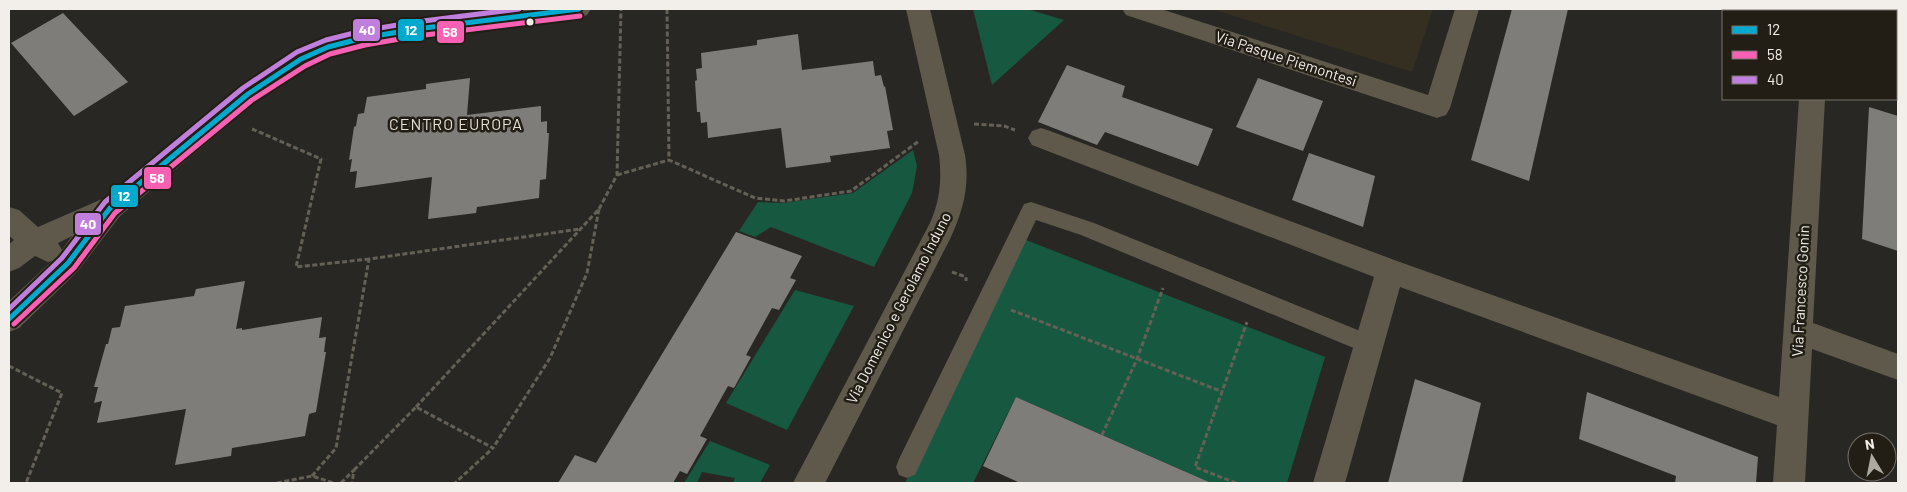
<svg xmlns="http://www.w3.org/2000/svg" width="1907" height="492" font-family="Barlow,sans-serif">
  <rect width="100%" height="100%" fill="#292723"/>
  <path fill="#352f22" d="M1212 9H1433L1412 72Z"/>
  <path fill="#165840" d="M973 9H1027L1064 20 992 85Z
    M913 150 917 166 912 193 874 267 771 227 755 237 739 231 758 202 783 203 853 193Z
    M1026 240 1325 357 1287 483H1180L1184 471 1016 397 973 483H905Z
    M795 290 854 306 787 430 726 403Z
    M710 441 770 465 760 483H733L735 478 702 472 697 483H684Z"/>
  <path fill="#7f7d79" d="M1512 9H1568L1529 181 1471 160Z
    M63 13 128 82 74 116 11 43Z
    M798 34 802 70 873 61 875 76 881 75 884 87 885 86 893 130 887 131 890 148 830 156 831 162 786 168 781 128 708 138 707 122 701 123 700 112H697L695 81 697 80 696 69 702 68 701 53 757 45V40Z
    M1067 65 1125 86 1122 97 1213 129 1198 166 1105 132 1097 145 1038 122Z
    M470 78 467 115 541 106V122L547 121V133H549L546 179 540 180 539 198 477 207 476 213 428 219 432 177 355 188 357 171 350 172 352 159 349 160 354 127 356 126 358 114 364 113 367 97 426 89V84Z
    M1258 78 1323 101 1303 151 1236 127Z
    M1869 107 1898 116V251L1862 239Z
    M1309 153 1375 176 1363 227 1292 200Z
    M736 232 802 256 790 278 796 280 779 310 772 308 746 355 751 357 734 388 728 386 700 436 707 439 687 474 680 471 673 483H558L575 455 596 463Z
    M245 281 236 329 242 328V330L322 317 319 338 326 337 324 352H326L316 412 309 414 305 436 232 448 231 456 175 465 186 409 97 423 102 401 94 403 98 387H94L106 344H108L112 328 120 327 125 306 194 296 196 289Z
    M1415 379 1481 403 1462 483H1388Z
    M1587 392 1758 457 1756 483H1675L1676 476 1579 439Z
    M1016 397 1102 435 1211 483H1020L983 466Z"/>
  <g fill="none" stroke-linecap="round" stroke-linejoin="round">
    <path stroke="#646055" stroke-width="3" stroke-dasharray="5 2.5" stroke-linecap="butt" d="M667 9 669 160 755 198 784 201 851 191 919 141
      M974 124 1004 126 1015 130
      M252 129 321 159 296 267 369 259
      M617 175 669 160
      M599 209 617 175 621 9
      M952 272 966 277V281
      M1011 310 1223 392
      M9 366 62 393 26 483
      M416 407 599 209 587 273 550 358 493 448
      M1102 435 1137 359 1163 288
      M354 470 416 407 493 448 455 483
      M312 476 336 448 369 259 580 229
      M277 483 312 476 334 483
      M341 483 354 470 352 483
      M1236 483 1195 467 1247 322"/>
    <path fill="#5e594a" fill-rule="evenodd" d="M1031 202 1094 223 1375 337 1379 344 1375 351 1368 354 1081 235 1036 220 915 475 907 478 899 475 896 467 899 459 1024 204Z"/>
    <path fill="#5e594a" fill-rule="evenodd" d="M509 9H591L587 15 579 18 416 38 363 47 334 55 310 66 257 101 120 216 78 271 19 328 9 332V301L52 261 48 262 35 256 19 268 9 272V244L14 240 9 236V207L19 210 38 227 102 199 239 87 292 52 319 40 363 29 416 20ZM72 236 62 250 58 243Z
      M906 9H930L965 155C970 186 963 211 950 239L825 483H793L930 223C940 201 942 179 939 155Z
      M1122 9H1161L1428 95 1455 9H1479L1450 108 1446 115 1437 118 1126 15Z
      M1805 9H1829V11H1805Z
      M1799 99H1825L1813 323 1898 354V380L1812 349 1805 483H1773L1777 425 1400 287 1345 483H1313L1374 277 1032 145 1028 138 1032 131 1041 128 1050 131 1397 261 1779 397Z"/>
    <defs>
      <path id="bus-1" d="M9 319 68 263 110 208 248 94 301 59 328 47 363 38 416 29 579 9"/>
      <path id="bus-2" d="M14 324 74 268 115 213 252 100 305 66 330 54 365 45 417 36 580 16"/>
      <path id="bus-3" d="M9 309 62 258 105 202 243 88 297 52 326 40 362 31 415 22 519 9"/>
    </defs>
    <use href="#bus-1" stroke="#221e16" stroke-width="9"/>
    <use href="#bus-2" stroke="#221e16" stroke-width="9"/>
    <use href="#bus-3" stroke="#221e16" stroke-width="9"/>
    <use href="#bus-1" stroke="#00a9ce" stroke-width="5"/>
    <use href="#bus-2" stroke="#f860b3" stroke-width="5"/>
    <use href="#bus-3" stroke="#c07fdc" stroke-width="5"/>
  </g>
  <circle fill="#f2efea" stroke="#221e16" stroke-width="2" cx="530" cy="22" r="4.5"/>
  <g text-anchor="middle" stroke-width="5" stroke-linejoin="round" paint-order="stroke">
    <g font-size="15" fill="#f2efea" stroke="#221e16">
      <text transform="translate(1286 59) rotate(18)" y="5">Via Pasque Piemontesi</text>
      <text transform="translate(1801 291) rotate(-87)" y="5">Via Francesco Gonin</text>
      <text transform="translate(899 308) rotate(-63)" y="5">Via Domenico e Gerolamo Induno</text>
    </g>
    <g font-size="16" letter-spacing="1" fill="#e5e0d5" stroke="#221e16">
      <text x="456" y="130">CENTRO EUROPA</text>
    </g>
  </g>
  <g stroke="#221e16" stroke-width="2">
    <rect x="397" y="18" width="28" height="24" rx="5" fill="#00a9ce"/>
    <rect x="352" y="18" width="29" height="24" rx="5" fill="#c07fdc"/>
    <rect x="436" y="20" width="29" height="24" rx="5" fill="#f860b3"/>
    <rect x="143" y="166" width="29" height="24" rx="5" fill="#f860b3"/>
    <rect x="110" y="184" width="29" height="24" rx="5" fill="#00a9ce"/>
    <rect x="74" y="212" width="28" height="24" rx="5" fill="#c07fdc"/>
  </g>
  <g font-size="14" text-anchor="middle" font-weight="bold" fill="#fff">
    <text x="411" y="35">12</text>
    <text x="367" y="35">40</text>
    <text x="450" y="37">58</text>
    <text x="157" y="183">58</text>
    <text x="124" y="201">12</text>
    <text x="88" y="229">40</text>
  </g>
  <rect width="1907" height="492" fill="none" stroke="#f2efea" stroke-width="20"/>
  <rect x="1722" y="10" width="175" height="90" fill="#221e16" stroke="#75726b"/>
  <rect x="1732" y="26" width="25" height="8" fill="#00a9ce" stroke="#75726b"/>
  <text x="1767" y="35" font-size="15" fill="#f2efea">12</text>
  <rect x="1732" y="51" width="25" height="8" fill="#f860b3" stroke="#75726b"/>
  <text x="1767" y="60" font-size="15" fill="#f2efea">58</text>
  <rect x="1732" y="76" width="25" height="8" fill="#c07fdc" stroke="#75726b"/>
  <text x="1767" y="85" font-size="15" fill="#f2efea">40</text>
  <g transform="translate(1872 457) rotate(350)"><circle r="24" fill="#221e16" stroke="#75726b"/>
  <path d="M0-4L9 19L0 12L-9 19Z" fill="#aca9a4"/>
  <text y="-8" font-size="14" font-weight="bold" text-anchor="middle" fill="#f2efea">N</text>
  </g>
</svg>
